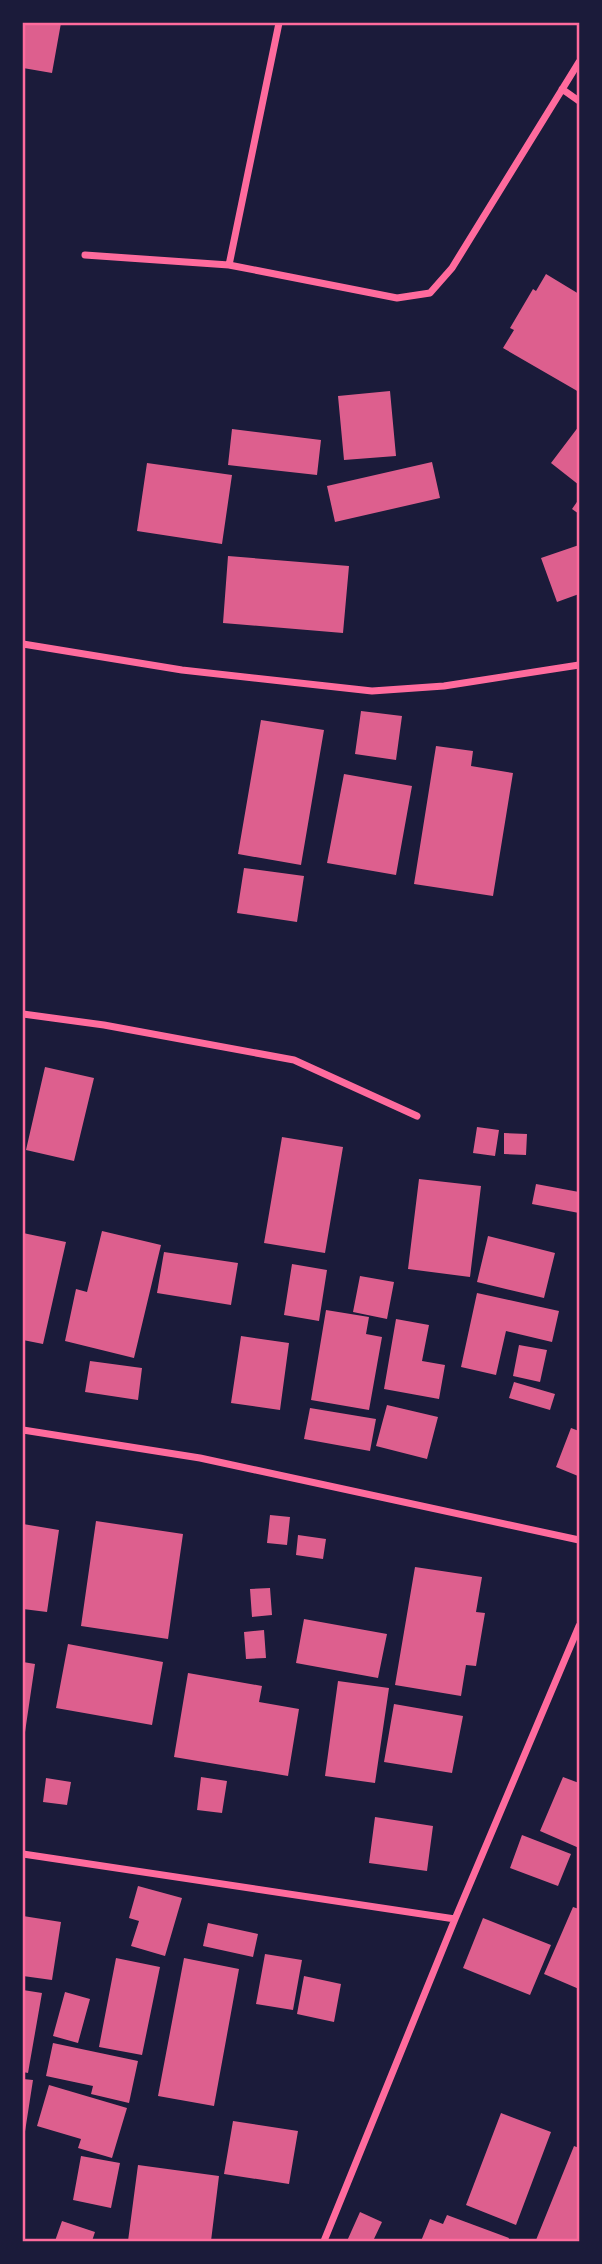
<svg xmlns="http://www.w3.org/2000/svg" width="602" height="2264" font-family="'Space Grotesk',sans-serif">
  <rect width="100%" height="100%" fill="#1b1b3a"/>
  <path fill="#dd5f8e" d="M23 23H61L52 73 23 68Z
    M546 274 579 294V392L503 348 514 330 510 328 533 289 536 291Z
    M390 391 396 456 344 460 338 396Z
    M579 426V485L551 463Z
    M232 429 321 440 317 475 228 465Z
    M432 462 440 498 335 522 327 486Z
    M147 463 232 475 222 544 137 531Z
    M579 499V514L572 509Z
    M579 545V594L557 602 541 558Z
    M228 556 349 566 343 633 223 623Z
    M361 711 402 716 396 760 355 754Z
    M261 720 324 730 301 865 238 854Z
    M436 746 473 751 471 766 513 773 493 896 414 884Z
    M344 774 412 786 396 875 327 863Z
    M244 868 304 876 297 922 237 913Z
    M45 1067 94 1078 74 1161 26 1150Z
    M477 1127 499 1130 495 1156 473 1153Z
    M504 1133 527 1134 526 1155 504 1154Z
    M282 1137 343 1147 325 1253 264 1243Z
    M419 1179 481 1186 470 1277 408 1269Z
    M536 1184 579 1192V1213L532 1204Z
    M102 1231 161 1245 134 1358 65 1341 76 1289 87 1292Z
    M23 1233 66 1242 43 1344 23 1340Z
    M488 1236 555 1253 544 1298 477 1282Z
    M164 1252 238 1263 231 1305 157 1293Z
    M292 1264 327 1270 319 1321 284 1315Z
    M360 1276 394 1282 387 1319 353 1312Z
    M477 1293 559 1311 552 1342 506 1331 496 1375 461 1367Z
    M326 1310 369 1317 366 1334 382 1337 369 1410 311 1400Z
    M396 1319 429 1325 422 1361 445 1365 439 1399 384 1389Z
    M241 1336 289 1343 280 1410 231 1403Z
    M519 1345 547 1350 540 1382 513 1376Z
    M90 1361 142 1368 138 1400 85 1392Z
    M514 1382 555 1394 550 1410 509 1398Z
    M387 1405 438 1417 427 1459 376 1446Z
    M310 1408 376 1419 370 1451 304 1439Z
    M571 1428 579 1431 578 1476 556 1467Z
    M270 1515 290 1517 287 1545 267 1543Z
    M96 1521 183 1534 168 1639 81 1626Z
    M23 1524 59 1530 47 1612 23 1609Z
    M298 1535 326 1539 323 1559 296 1555Z
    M415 1567 482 1577 476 1612 485 1613 476 1666 466 1665 461 1696 395 1685Z
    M270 1588 272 1615 252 1617 250 1589Z
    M304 1619 387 1634 378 1678 296 1663Z
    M264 1630 266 1658 246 1659 244 1632Z
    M68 1644 163 1662 152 1725 56 1708Z
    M23 1662 35 1664 24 1739H23Z
    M188 1673 262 1686 259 1702 299 1709 288 1776 174 1757Z
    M338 1681 389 1688 375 1783 325 1776Z
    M394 1704 463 1716 452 1773 384 1762Z
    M201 1777 227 1781 222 1813 197 1810Z
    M563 1777 579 1783V1848L540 1831Z
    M46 1778 71 1782 67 1805 43 1802Z
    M375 1817 433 1826 427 1871 369 1863Z
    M522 1835 571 1854 558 1886 510 1868Z
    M138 1886 182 1898 165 1956 131 1946 139 1921 129 1918Z
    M573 1907 579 1909V1989L544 1974Z
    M23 1916 61 1922 52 1980 23 1976Z
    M483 1918 551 1945 530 1995 463 1968Z
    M208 1923 258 1934 253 1957 203 1946Z
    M265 1954 302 1960 293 2010 256 2004Z
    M116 1958 160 1967 142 2055 99 2047Z
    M184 1958 239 1969 214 2106 158 2096Z
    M304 1976 341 1984 334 2022 297 2014Z
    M23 1990 42 1993 28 2073 23 2072Z
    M65 1992 90 1999 78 2043 53 2036Z
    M53 2043 138 2061 129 2103 91 2094 93 2086 46 2076Z
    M23 2079 33 2080 24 2138H23Z
    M49 2085 127 2108 112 2158 78 2148 81 2139 37 2126Z
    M501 2113 551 2132 516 2225 466 2205Z
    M233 2121 298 2131 289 2184 224 2174Z
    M574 2146 579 2148V2241H540L536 2240Z
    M81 2156 120 2163 111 2208 73 2200Z
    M138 2165 219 2176 211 2241H128Z
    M360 2212 382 2222 373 2241H347Z
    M447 2215 509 2238 508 2241H421L430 2219 443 2224Z
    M62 2221 95 2232 92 2241H55Z"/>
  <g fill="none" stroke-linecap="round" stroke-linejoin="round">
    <path stroke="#ff6b9d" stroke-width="7" d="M562 89 579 101
      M85 255 229 265 397 298 430 293 452 268 579 62
      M229 265 279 23
      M23 644 182 670 372 691 444 686 579 665
      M23 1014 104 1025 294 1060 417 1116
      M23 1430 200 1458 579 1540
      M23 1854 455 1919
      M324 2241 455 1919 579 1626"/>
  </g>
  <rect width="602" height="2264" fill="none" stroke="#1b1b3a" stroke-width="49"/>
  <rect x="24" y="24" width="554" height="2216" fill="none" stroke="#ff6b9d" stroke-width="2.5"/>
</svg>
